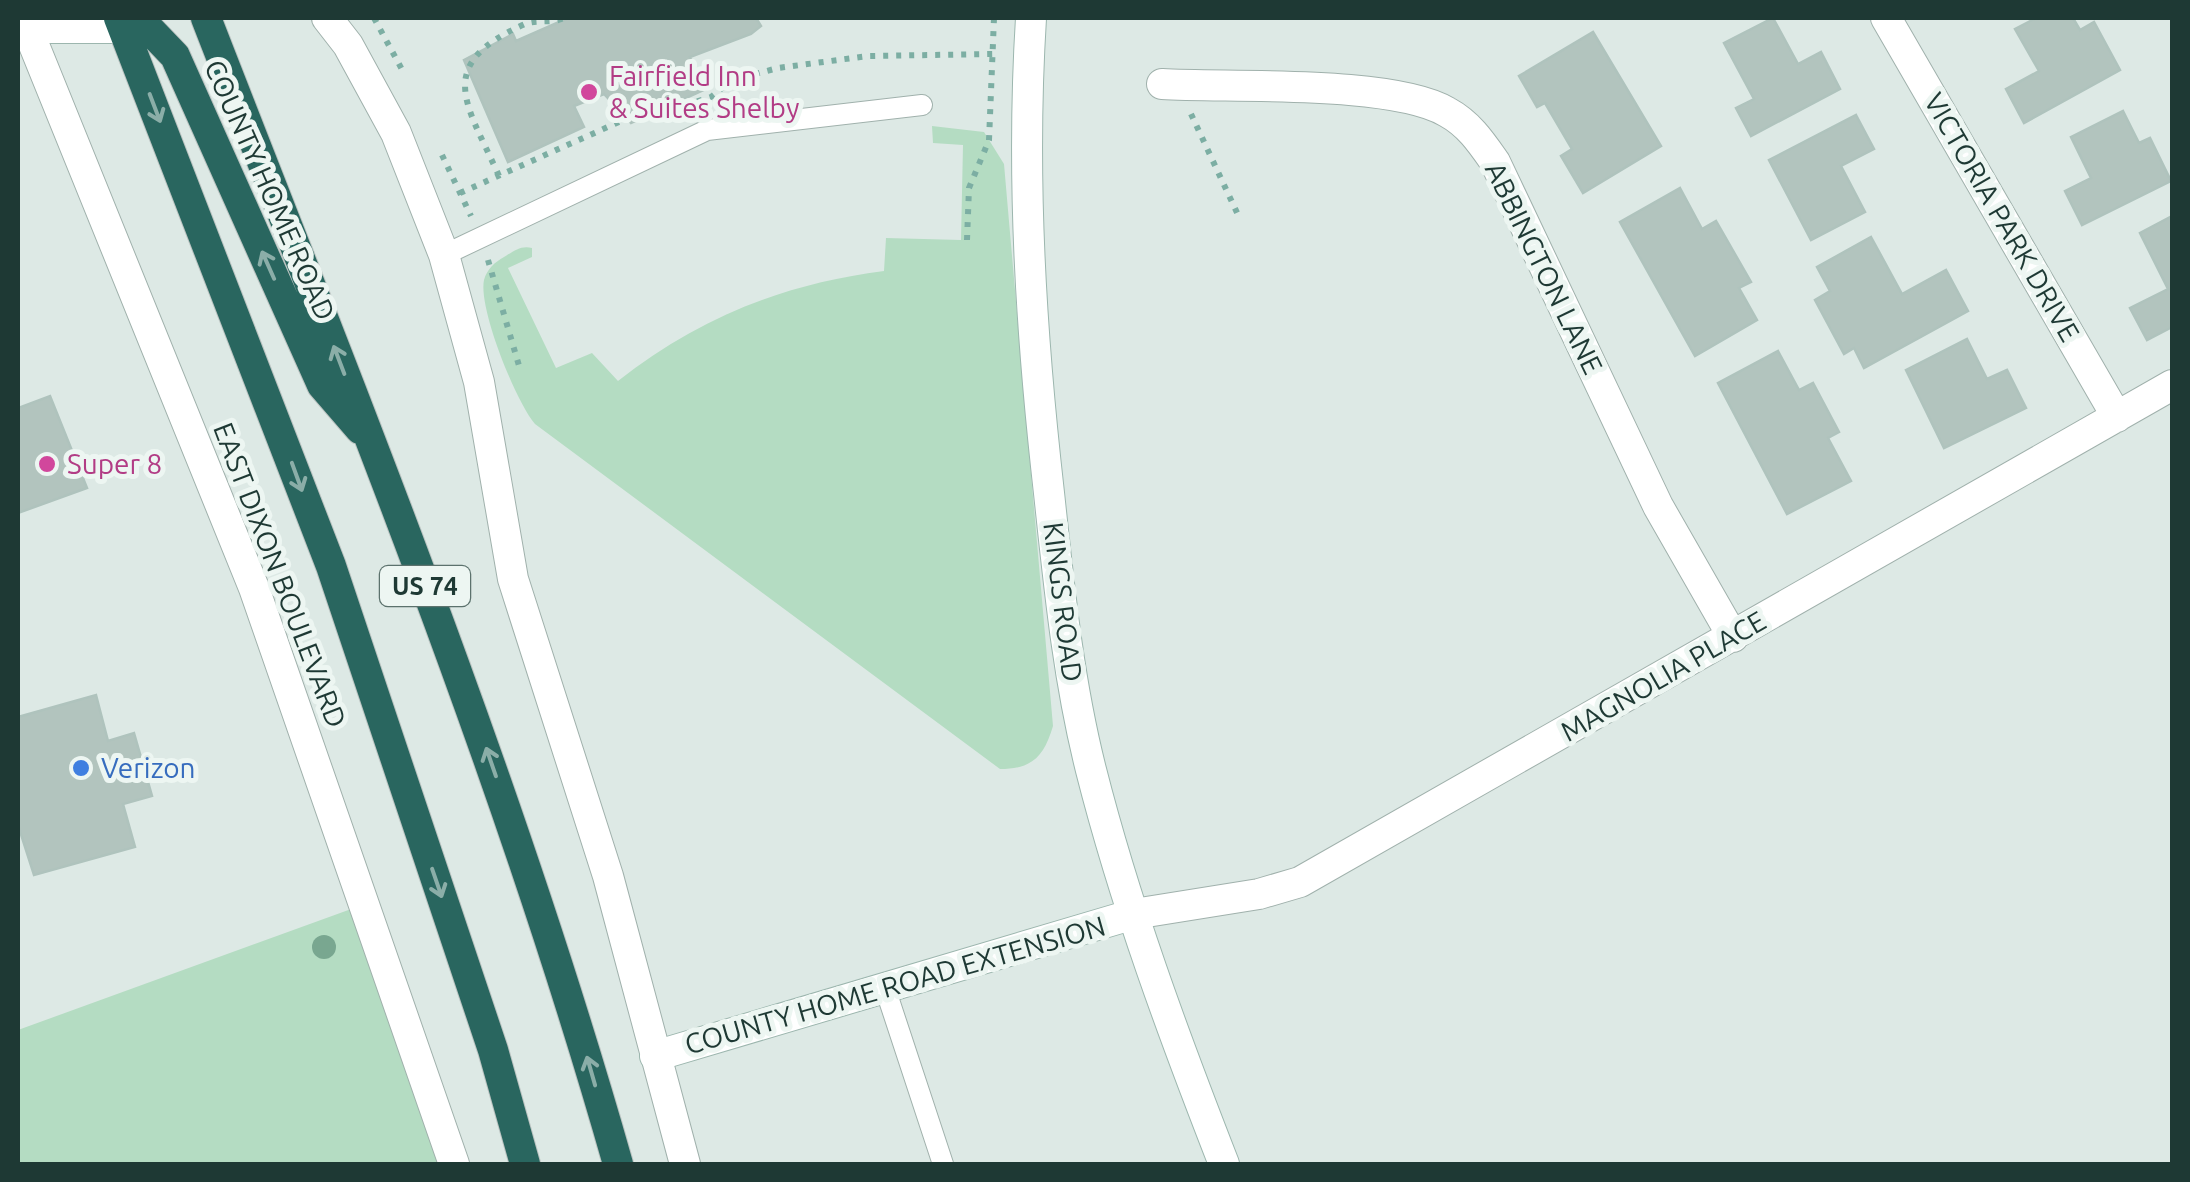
<svg xmlns="http://www.w3.org/2000/svg" width="2190" height="1182" font-family="Ubuntu,sans-serif">
  <rect width="100%" height="100%" fill="#dde9e5"/>
  <path fill="#b4dcc2" d="M932 126 984 132 1004 164 1053 726C1044 756 1033 769 1000 769L535 424C516 402 478 308 484 280 487 269 495 262 504 257 514 251 521 245 532 248V257L508 268 556 368 592 353 618 381C698 318 783 284 884 271L886 238 961 240 963 145 933 143Z
    M365 904 454 1164H18V1030Z"/>
  <path fill="#b2c4be" stroke="#afc3bd" stroke-width="2.5" d="M756 18 761 26 751 34 690 57 706 89 631 123 604 94 574 106 584 127 508 162 464 60 513 34 516 41 568 18Z
    M1773 18 1798 64 1821 52 1840 89 1751 136 1736 108 1754 99 1724 43Z
    M2036 18H2073L2080 30 2094 22 2120 70 2024 123 2006 89 2039 71 2015 29Z
    M1593 32 1661 146 1583 193 1561 156 1572 149 1545 103 1537 107 1519 76Z
    M2123 111 2139 143 2150 138 2171 181 2082 225 2065 191 2091 178 2071 137Z
    M1856 115 1874 149 1841 166 1865 212 1811 240 1769 160Z
    M1680 188 1702 229 1716 221 1751 282 1739 288 1757 320 1695 356 1620 222Z
    M2172 216V327L2147 340 2130 308 2168 289 2140 233Z
    M1871 237 1902 294 1946 270 1968 311 1864 368 1854 348 1844 354 1815 300 1830 291 1817 267Z
    M1967 339 1987 379 2007 370 2026 408 1944 448 1906 370Z
    M1778 351 1799 390 1813 383 1839 432 1828 438 1851 481 1787 514 1718 383Z
    M50 396 87 488 18 513V408Z
    M96 695 108 741 134 733 152 796 123 804 135 847 34 875 18 825V717Z"/>
  <g fill="none" stroke-linecap="round" stroke-linejoin="round">
    <defs>
      <path id="lane" d="M444 255 707 130 922 105
        M885 988 943 1164"/>
      <path id="street" d="M23 18 254 588 454 1164
        M327 18 348 45 396 133 444 255 479 382 513 579 608 876 685 1164
        M1886 18 2117 417
        M1162 84C1231 88 1393 80 1447 112 1469 124 1481 142 1495 162L1658 506 1733 637
        M1134 914 1259 894 1300 882 2172 385"/>
      <path id="secondary" d="M1031 18C1021 177 1031 335 1049 493 1059 586 1068 679 1091 770 1125 904 1174 1036 1224 1164
        M18 28H124
        M655 1056 1134 914"/>
      <path id="highway" d="M119 18 331 566 493 1050 525 1164
        M206 18C353 396 507 773 618 1164
        M124 28 151 31 175 56 322 385 360 429"/>
    </defs>
    <use href="#lane" stroke="#a0b1ac" stroke-width="22"/>
    <use href="#street" stroke="#a0b1ac" stroke-width="32"/>
    <use href="#secondary" stroke="#9cb6ae" stroke-width="32"/>
    <use href="#highway" stroke="#bcc4c2" stroke-width="32"/>
    <path stroke="#7caea3" stroke-width="6" stroke-dasharray="5 8" stroke-linecap="butt" d="M374 18 405 75
      M660 113 711 97 732 80 778 68 868 56 994 54
      M1191 114 1239 217
      M442 155 471 216
      M499 176C467 104 432 65 525 24 538 19 551 24 564 18
      M460 193 657 105 660 113
      M967 240 969 188 989 140 994 18
      M488 260 520 369"/>
    <use href="#lane" stroke="#fff" stroke-width="20"/>
    <use href="#street" stroke="#fff" stroke-width="30"/>
    <use href="#secondary" stroke="#fff" stroke-width="30"/>
    <use href="#highway" stroke="#29665f" stroke-width="30"/>
  </g>
  <circle fill="#79a790" cx="324" cy="947" r="12"/>
  <defs><path id="oneway-shaft" d="M-6 0H5M1.5-3L5.5 0L1.5 3" fill="none" stroke-width="1.6" stroke-linecap="round" stroke-linejoin="round" transform="scale(2.5)"/></defs>
  <g stroke="#8baea8">
    <use href="#oneway-shaft" transform="translate(155 108) rotate(69)"/>
    <use href="#oneway-shaft" transform="translate(268 265) rotate(-114)"/>
    <use href="#oneway-shaft" transform="translate(339 360) rotate(-111)"/>
    <use href="#oneway-shaft" transform="translate(297 477) rotate(70)"/>
    <use href="#oneway-shaft" transform="translate(491 762) rotate(-109)"/>
    <use href="#oneway-shaft" transform="translate(437 883) rotate(71)"/>
    <use href="#oneway-shaft" transform="translate(591 1071) rotate(-106)"/>
  </g>
  <g fill="#d1479c" stroke="#edf6f2" stroke-width="4">
    <circle cx="589" cy="92" r="10"/>
    <circle cx="47" cy="464" r="10"/>
  </g>
  <circle fill="#3f7fe0" stroke="#edf6f2" stroke-width="4" cx="81" cy="768" r="10"/>
  <g text-anchor="middle" stroke-width="10" stroke-linejoin="round" paint-order="stroke">
    <rect fill="#edf6f2" stroke="#5c726d" stroke-width="2.5" x="380" y="566" width="90" height="40" rx="8"/>
    <g font-size="25" font-weight="bold" fill="#1e3934">
      <text x="425" y="595">US 74</text>
    </g>
    <g font-size="28" fill="#b23c85" stroke="#edf6f2" text-anchor="start">
      <text x="609" y="86">Fairfield Inn<tspan x="609" dy="32">&amp; Suites Shelby</tspan></text>
      <text x="67" y="474">Super 8</text>
    </g>
    <g font-size="28" fill="#1e3934" stroke="#edf6f2">
      <text transform="translate(270 190) rotate(66)" y="10">COUNTY HOME ROAD</text>
      <text transform="translate(2002 217) rotate(60)" y="10">VICTORIA PARK DRIVE</text>
      <text transform="translate(1544 268) rotate(64)" y="10">ABBINGTON LANE</text>
      <text transform="translate(280 575) rotate(69)" y="10">EAST DIXON BOULEVARD</text>
      <text transform="translate(1063 602) rotate(83)" y="10">KINGS ROAD</text>
      <text transform="translate(1663 676) rotate(-30)" y="10">MAGNOLIA PLACE</text>
      <text transform="translate(895 985) rotate(-16)" y="10">COUNTY HOME ROAD EXTENSION</text>
    </g>
    <g font-size="28" fill="#366cbe" stroke="#edf6f2" text-anchor="start">
      <text x="101" y="778">Verizon</text>
    </g>
  </g>
  <rect width="2190" height="1182" fill="none" stroke="#1e3934" stroke-width="40"/>
</svg>
